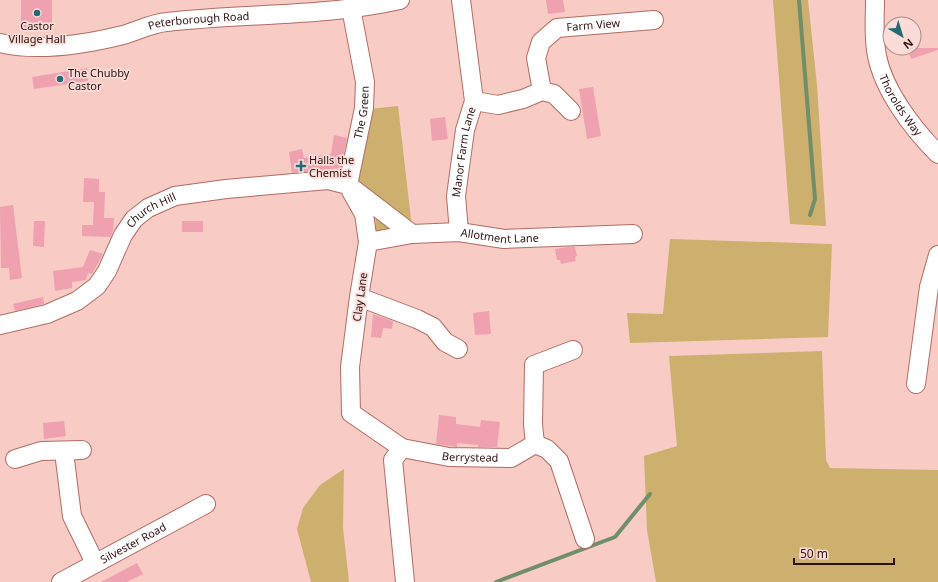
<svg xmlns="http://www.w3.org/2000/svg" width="938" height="582" font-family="'Noto Sans',sans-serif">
  <rect width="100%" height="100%" fill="#f8cbc5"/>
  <path fill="#cdb06d" d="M773 0H808L817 85 826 226 790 224Z
    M398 106 412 228 356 184 370 109Z
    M376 212 395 231 375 233Z
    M670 239 832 244 828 337 630 343 627 313 663 314Z
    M822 351 826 460 830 468 938 470V582H656L647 530 644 456 677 446 669 356Z
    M344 469 343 528 349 582H311L297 529 303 508 320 485Z"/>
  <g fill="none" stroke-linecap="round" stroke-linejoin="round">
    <path stroke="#6f8f6a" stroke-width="4" d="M799 0 815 199 810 215
      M496 582 615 537 650 494"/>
  </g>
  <path fill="#efa1b0" d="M21 0H52V27L21 29Z
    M546 0H563L565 12 548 14Z
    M907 48H938V50L911 59Z
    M87 68 88 81 34 89 32 77Z
    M593 87 601 136 587 139 579 89Z
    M445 117 448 139 432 141 430 119Z
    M334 135 347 138 341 168 292 173 289 152 302 149 304 158 331 154Z
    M84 178 99 179V192H105L104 218H114L113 231 111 237 82 236V225H93L94 202H83Z
    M13 205 22 278 10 280 9 268H1L0 207Z
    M34 221H45L44 247 33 246Z
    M182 221H203V232H182Z
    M568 247H575L577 256 575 257 576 261 561 264 560 260H557L555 249Z
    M90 250 103 254 92 274 88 273 86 280 72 282V288L55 291 53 271 83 267Z
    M43 297 44 304 15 311 13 304Z
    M489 311 491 334 475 335 473 313Z
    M373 314 393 321 392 329 383 328 381 338 371 337Z
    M439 415 456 417V424L480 427 481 420 500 422 497 447H478V445L457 443V447L436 444Z
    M64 421 66 436 44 439 43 423Z
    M137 563 143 574 127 582H101Z"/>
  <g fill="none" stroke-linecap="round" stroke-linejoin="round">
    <defs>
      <g id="minor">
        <path id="s1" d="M875 0C875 18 873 37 877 56 884 91 913 129 938 154"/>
        <path id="s2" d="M0 43C37 52 87 44 123 35 138 31 152 23 167 22 245 13 324 17 400 0"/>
        <path id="s3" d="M542 91 536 58 541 42 557 28 654 20"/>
        <path d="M474 101 498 105 523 99 542 91 554 94 571 111"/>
        <path id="s4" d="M348 185 364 108 365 82 351 8"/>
        <path d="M351 191 364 214 368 242 359 297 350 367 351 413 402 448 393 460 405 582"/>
        <path id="s5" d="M459 232 456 196 465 130 474 101 461 0"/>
        <path id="s6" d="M368 242 412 234 459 232 504 239 633 234"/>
        <path d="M359 297 417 319 433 327 445 342 458 349"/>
        <path id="s7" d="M0 325 47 314 77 301 97 286 107 271 123 235 134 219 148 208 175 196 226 189 328 180 348 185 412 234"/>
        <path d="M916 384 929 287 938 255"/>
        <path d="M535 444 533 424 534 365 573 350"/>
        <path id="s8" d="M402 448 449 457 511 458 535 444 547 449 559 461 585 539"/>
        <path d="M64 452 72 516 95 563"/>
        <path d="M15 459 41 451 82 450"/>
        <path id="s9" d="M61 582 206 504"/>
      </g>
    </defs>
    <use href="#minor" stroke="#af6d65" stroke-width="20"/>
    <use href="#minor" stroke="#fff" stroke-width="18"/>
  </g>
  <g fill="#226c75" stroke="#fbdcd8" stroke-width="1.5">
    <circle cx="37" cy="13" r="4"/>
    <circle cx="60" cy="79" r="4"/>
    <path d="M299 160h4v4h4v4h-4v4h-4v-4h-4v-4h4z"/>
  </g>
  <g text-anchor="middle" stroke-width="3.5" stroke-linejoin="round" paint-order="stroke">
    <g font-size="11" fill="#2c1210" stroke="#fbdcd8">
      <text dy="4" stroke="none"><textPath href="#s2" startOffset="202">Peterborough Road</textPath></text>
      <text dy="4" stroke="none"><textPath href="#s3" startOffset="108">Farm View</textPath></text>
      <text dy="4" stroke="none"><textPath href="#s1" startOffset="111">Thorolds Way</textPath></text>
      <text dy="4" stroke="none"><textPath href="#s4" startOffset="74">The Green</textPath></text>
      <text dy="4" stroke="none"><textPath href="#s5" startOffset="81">Manor Farm Lane</textPath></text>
      <text dy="4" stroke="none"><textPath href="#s7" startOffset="202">Church Hill</textPath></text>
      <text dy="4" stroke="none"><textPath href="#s6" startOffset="133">Allotment Lane</textPath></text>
      <text transform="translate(360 297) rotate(-82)" y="4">Clay Lane</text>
      <text dy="4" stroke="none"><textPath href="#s8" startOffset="69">Berrystead</textPath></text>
      <text dy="4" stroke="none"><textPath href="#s9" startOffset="82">Silvester Road</textPath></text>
    </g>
    <g font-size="11" fill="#2c1210" stroke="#fbdcd8" text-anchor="start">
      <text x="37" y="30" text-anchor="middle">Castor<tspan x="37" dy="13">Village Hall</tspan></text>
      <text x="68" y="77">The Chubby<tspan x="68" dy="13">Castor</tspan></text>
      <text x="309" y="164">Halls the<tspan x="309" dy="13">Chemist</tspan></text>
    </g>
  </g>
  <g transform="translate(902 36) rotate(142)"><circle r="19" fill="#fbdcd8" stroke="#a88b88"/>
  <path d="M0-3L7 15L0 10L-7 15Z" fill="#226c75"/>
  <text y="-6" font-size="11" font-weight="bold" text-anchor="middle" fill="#2c1210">N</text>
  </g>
  <path d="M794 558v6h100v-6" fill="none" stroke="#2c1210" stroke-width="2"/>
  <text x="800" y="558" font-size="12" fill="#2c1210" stroke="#fbdcd8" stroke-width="3" paint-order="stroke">50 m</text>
</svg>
